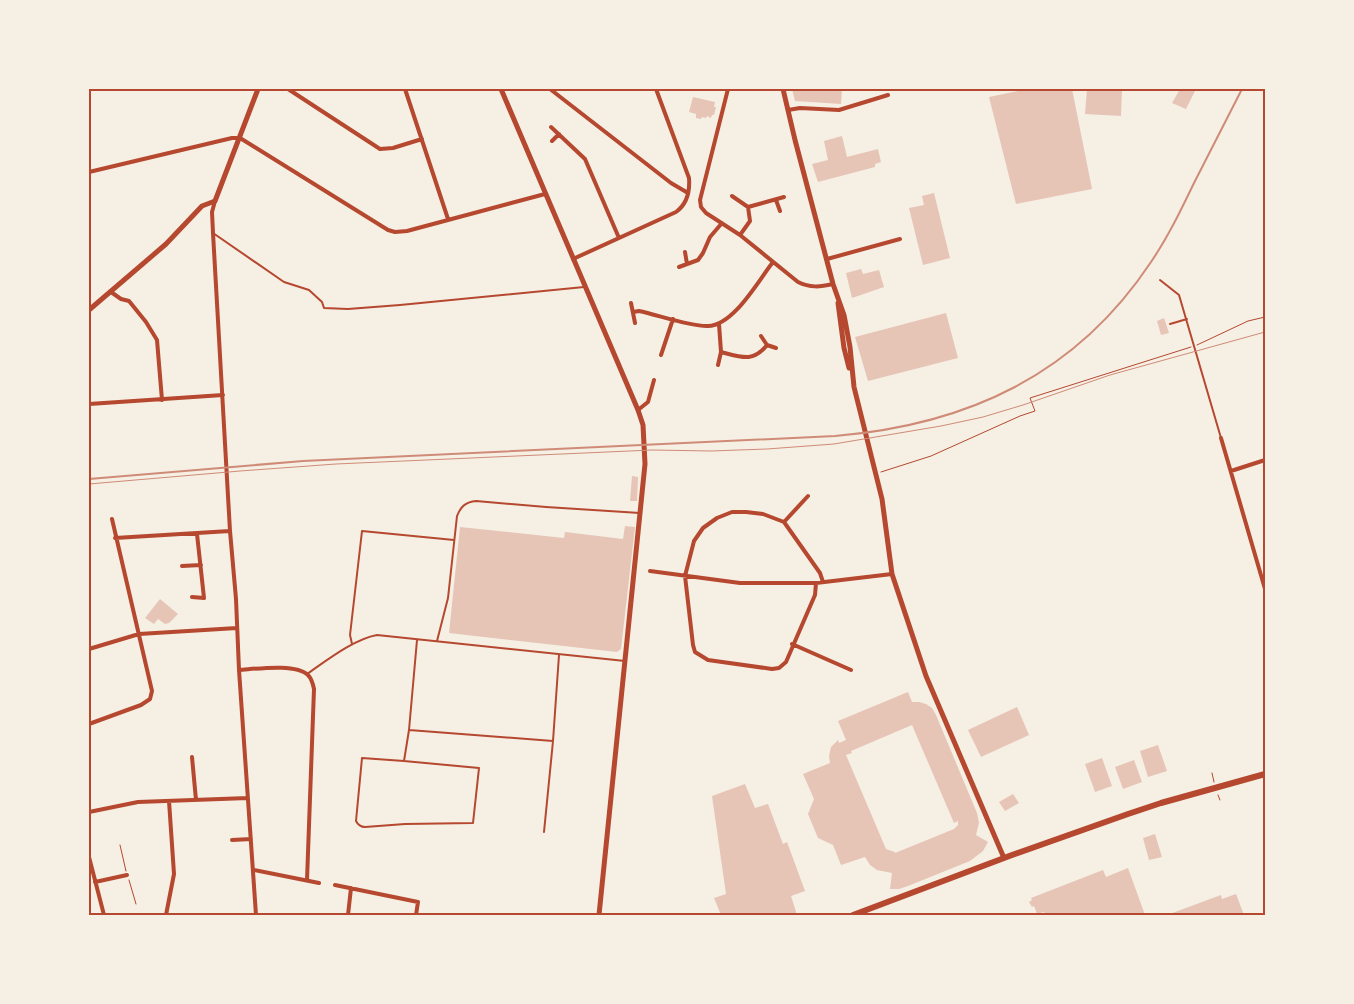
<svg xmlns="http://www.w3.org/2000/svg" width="1354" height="1004" font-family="Overpass,sans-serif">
  <rect width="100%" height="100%" fill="#f6efe4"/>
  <path fill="#e6c5b7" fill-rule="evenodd" d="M792 89H842L841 104 795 101Z
    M1028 89H1072L1092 189 1016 204 989 97Z
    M1087 89H1122L1121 116 1085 114Z
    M1180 89H1196L1186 109 1172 103Z
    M693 97 715 102 714 107H716L714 115H712L711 118 707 116 706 118 702 117 701 119 696 118V114L689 112Z
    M842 136 847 157 878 149 881 162 875 164V167L818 182 812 164 828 160 824 141Z
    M934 193 950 258 923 265 909 208 924 205 922 196Z
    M861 269 863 274 879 270 884 287 852 298 846 273Z
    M946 313 958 358 868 381 855 337Z
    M1164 318 1169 333 1161 335 1157 321Z
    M632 476 638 477 637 501H630Z
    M625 526 635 527 621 649 617 652 449 633 460 527 564 538 565 532 623 539Z
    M160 599 178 614 169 623 165 624 158 619 154 624 145 618Z
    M908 692 912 702H919L926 704 932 708 936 715 977 813 979 823 976 835 988 842 983 851 970 861 908 886 899 889H890L892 873 877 870 870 865 865 857 841 865 833 845 818 838 808 814 814 799 803 774 830 763 829 756 831 747 838 740 839 743 846 740 838 721ZM912 725 954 823 958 821V825L954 829 895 853V852L886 849 846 755 852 753 851 751Z
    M1017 707 1029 735 981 757 968 730Z
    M1158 745 1167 771 1148 777 1140 751Z
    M1102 758 1112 786 1095 792 1085 764Z
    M1134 760 1142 782 1123 789 1115 767Z
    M745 784 755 808 768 804 783 844 787 842 805 891 791 896 797 915H721L714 898 726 894 712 796Z
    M1013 794 1019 803 1005 811 999 802Z
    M1155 834 1162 857 1149 860 1143 838Z
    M1128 868 1145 915H1045L1044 912 1037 914 1034 906 1032 907 1029 902 1032 900 1031 898 1103 870 1106 877Z
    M1236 894 1244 915H1167L1221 895 1222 899Z"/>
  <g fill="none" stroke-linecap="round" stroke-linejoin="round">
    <path stroke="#b5482f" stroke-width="1" d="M1197 345 1248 321 1265 317
      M881 472 931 456 1020 416 1035 411 1030 398 1191 347
      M1212 773 1214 782
      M1218 795 1220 800
      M120 845 126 871
      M129 880 136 904"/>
    <path stroke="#b5482f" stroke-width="2" d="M213 233 284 282 309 290 322 302 324 308 348 309 400 305 584 287
      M1160 280 1179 295 1221 438
      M1170 324 1187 319
      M437 641 448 598 457 516C461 506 466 502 476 501L546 507 640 513
      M352 644 350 635 362 531 454 540
      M307 674C326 661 354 639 377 635L625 661
      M409 730 553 741
      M404 761 362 758 356 821C358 825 360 827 365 827L405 824 473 823 479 768 404 761 409 730 417 640
      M544 832 553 741 559 655"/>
    <path stroke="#b5482f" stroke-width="4" d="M288 89 380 149 393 148 422 139
      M405 89 448 219
      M550 89 671 183 688 193
      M728 89 700 200 701 207 706 213 740 235 798 282C810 288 820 287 833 284
      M788 110 800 108 839 110 888 95
      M551 127 585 159 619 238
      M552 141 559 134
      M89 172 232 138H240L388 230 395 232 407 231 545 194
      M732 196 748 207 750 221 740 235
      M776 200 780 211
      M215 201 212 212 213 233 230 531 236 599 239 670 256 915
      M748 207 784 197
      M685 252 687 264
      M573 259 676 212C687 204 690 191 689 178L656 89
      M827 259 900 239
      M679 267 698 260 703 253 710 237 722 223
      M111 292 121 299 129 301 146 322 157 340 162 400
      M631 303 635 323
      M633 312 639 311C658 315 691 327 708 326 734 325 758 281 773 262
      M761 336 767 345 776 348
      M721 352C741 357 753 363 767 345
      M661 355 673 319
      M718 365 721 352 719 324
      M89 404 223 395
      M638 410 648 402 654 380
      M1221 438 1265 589
      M1231 471 1265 460
      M784 522 808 496
      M115 538 230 531
      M182 566 201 565
      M650 571 740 583H816L892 574
      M816 583 815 595 786 662 779 668 772 669 708 660 695 652 693 645 685 576 694 541 703 528 717 518 732 512H746L763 514 784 522 820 573 823 582
      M192 597 204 598 197 534
      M792 644 851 670
      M89 649 139 634 237 628
      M239 670C255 669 296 663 308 675 311 678 313 684 314 689L307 880
      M89 724 141 705 150 699 152 691 112 519
      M192 757 196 800
      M89 812 138 802 248 798
      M232 840 251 839
      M89 857 104 915
      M254 870 319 883
      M95 882 127 875
      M335 885 418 902 416 915
      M166 915 174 874 169 801
      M348 915 351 888"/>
    <path stroke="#b5482f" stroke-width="5" d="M501 89 638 410 643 425 645 464 599 915
      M783 89 795 140 833 284 844 315 850 347 854 387 882 499 892 574 926 676 1004 858
      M838 303 844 348 849 368
      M89 310 166 244 202 206 215 201 258 89"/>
    <path stroke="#b5482f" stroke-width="6" d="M853 915 1012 855 1128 814 1161 803 1265 774"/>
    <path stroke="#cf8b77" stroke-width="1" d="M89 484 240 471 336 464 652 450 711 451 767 449 834 444 941 426 983 417 1023 405 1110 375 1265 332"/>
    <path stroke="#cf8b77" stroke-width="2" d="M89 479 303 461 835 436C967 425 1076 375 1151 262 1168 237 1181 210 1194 183 1210 152 1226 120 1242 89"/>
  </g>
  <rect width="1354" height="1004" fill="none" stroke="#f6efe4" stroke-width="180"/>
  <rect x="90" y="90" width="1174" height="824" fill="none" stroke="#b5482f" stroke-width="2"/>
</svg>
